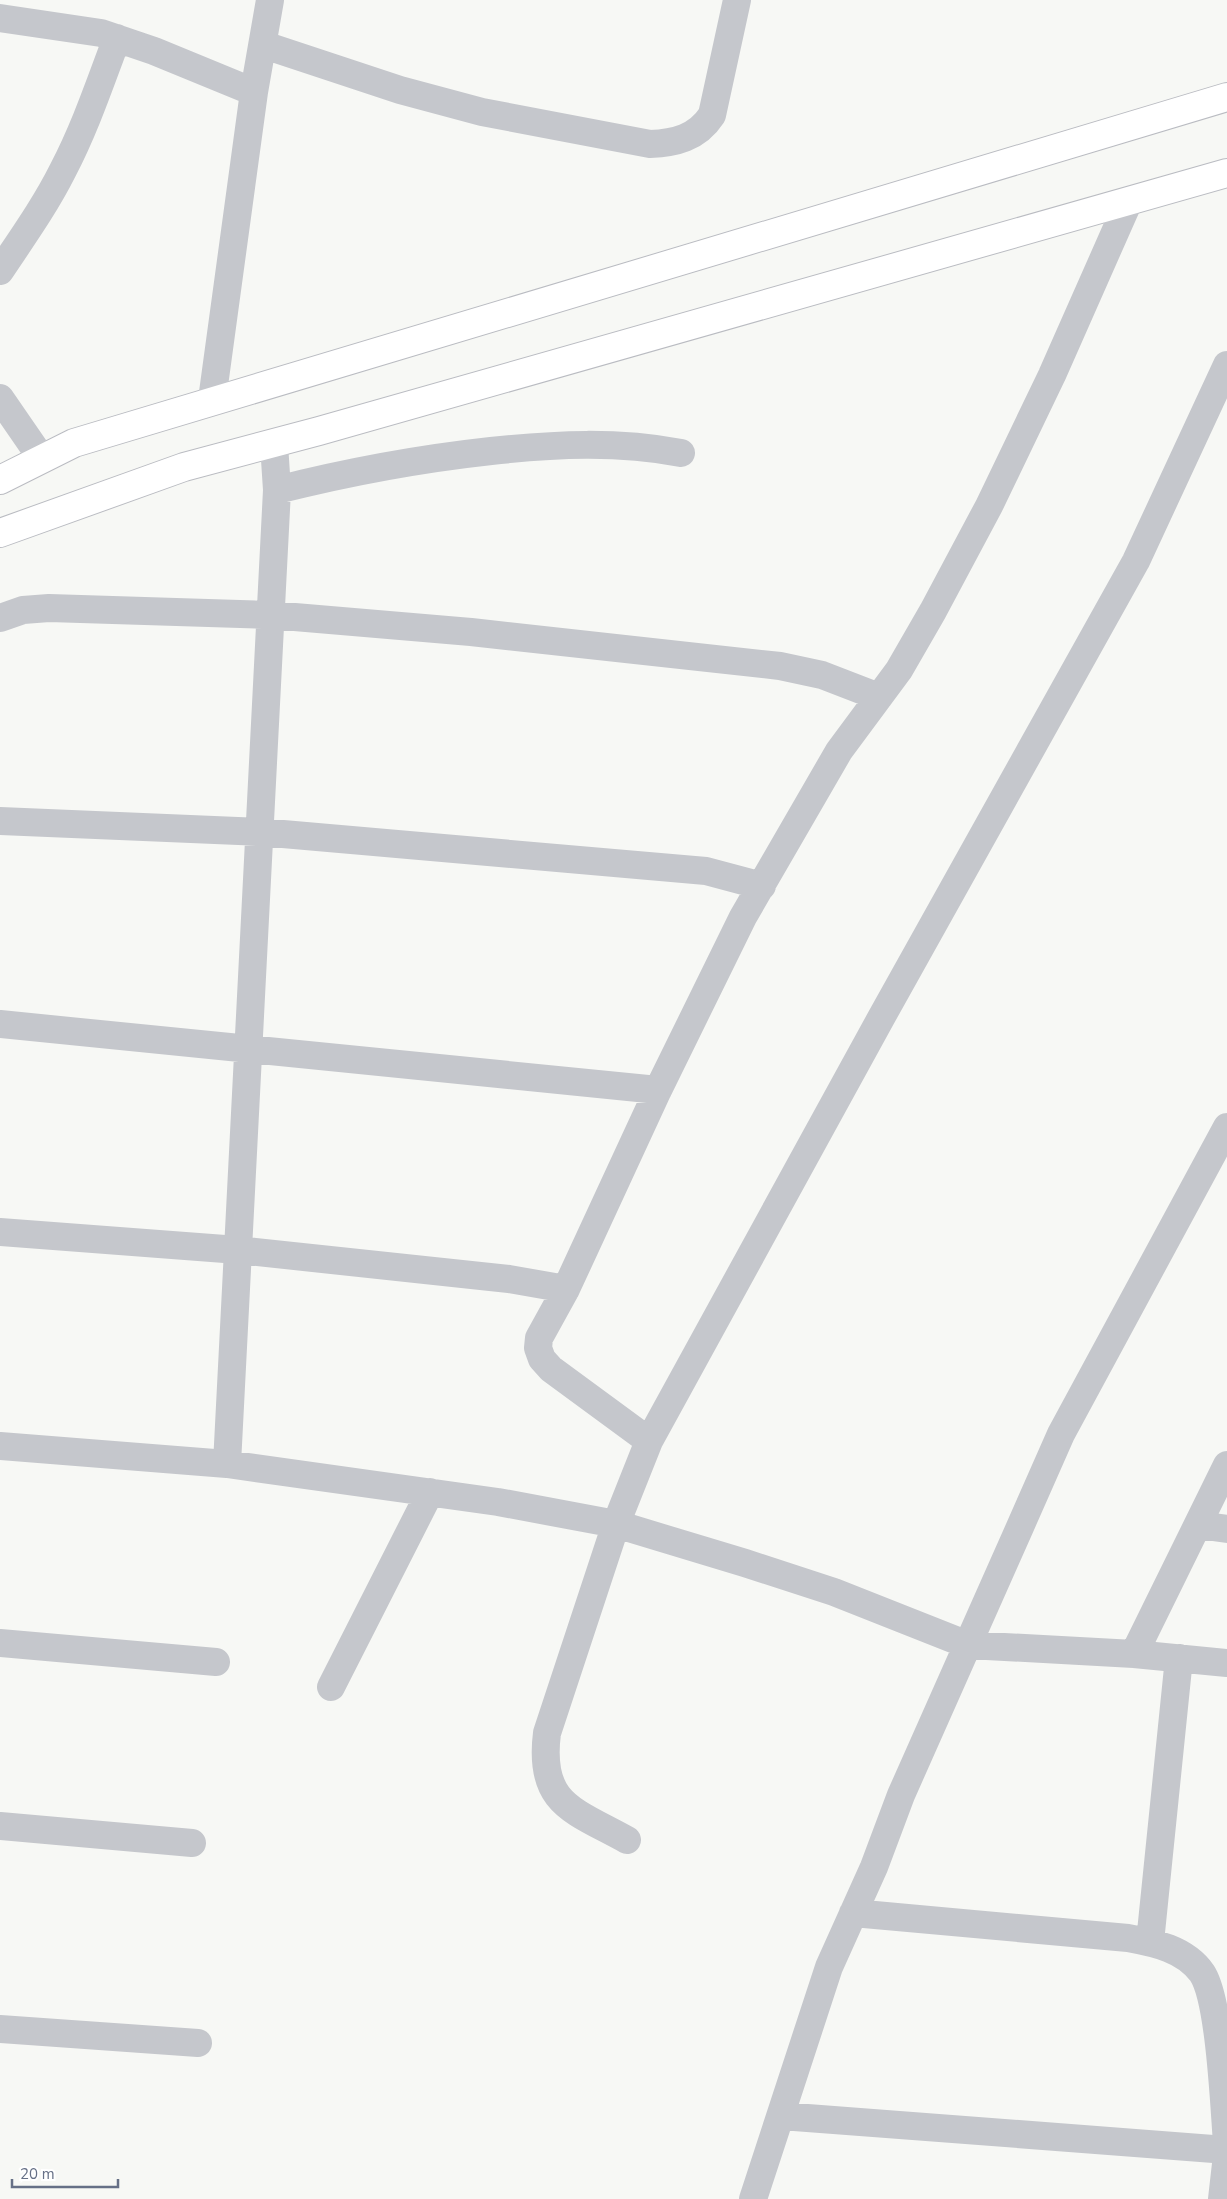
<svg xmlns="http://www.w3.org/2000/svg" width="1227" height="2199" font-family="'Nunito Sans',sans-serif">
  <rect width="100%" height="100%" fill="#f7f8f5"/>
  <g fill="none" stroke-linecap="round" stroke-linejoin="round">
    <defs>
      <path id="secondary" d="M0 480 74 443 1227 97
        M0 533 184 467 319 431 1227 173"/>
    </defs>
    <use href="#secondary" stroke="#babcc2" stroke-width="30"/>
    <path stroke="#c5c7cc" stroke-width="28" d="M0 18 101 33 154 51 254 92 212 400
      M264 45 400 90 482 112 650 144C675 143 697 138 712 115L737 0
      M254 92 270 0
      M0 271C22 238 45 206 63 170 85 128 100 83 117 38
      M0 398 42 459
      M277 490C348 472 418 459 491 451 556 444 617 441 681 453
      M0 618 23 610 49 608 271 615 471 632 780 666 822 675 879 697
      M0 821 260 832 706 871 762 886
      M0 1024 658 1090
      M0 1232 238 1250 509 1279 566 1289
      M649 1441 551 1369 542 1359 538 1348 539 1338 566 1289 658 1090 743 917 839 751 899 670 933 611 989 506 1052 375 1128 203
      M0 1446 227 1464 498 1502 616 1524 745 1563 834 1592 968 1645 1134 1654 1227 1663
      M227 1464 277 490 274 444
      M1198 1525 1227 1529
      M0 1643 216 1662
      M1134 1654 1227 1465
      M331 1687 430 1492
      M0 1826 192 1843
      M627 1840C573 1810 538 1804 547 1733L616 1524 649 1441 881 1018 1136 561 1227 365
      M853 1913 1128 1938C1155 1943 1185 1949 1202 1973 1220 2000 1224 2106 1227 2143
      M1150 1942 1179 1658
      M0 2029 198 2043
      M781 2116 1227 2150
      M753 2199 829 1967 874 1867 901 1795 1020 1527 1061 1434 1227 1127
      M1222 2199 1227 2155"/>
    <use href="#secondary" stroke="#fff" stroke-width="28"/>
  </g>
  <path d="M12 2179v8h106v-8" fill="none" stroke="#667086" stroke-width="2.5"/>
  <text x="20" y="2179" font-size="15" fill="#667086" stroke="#ffffff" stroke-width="4" paint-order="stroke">20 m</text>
</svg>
